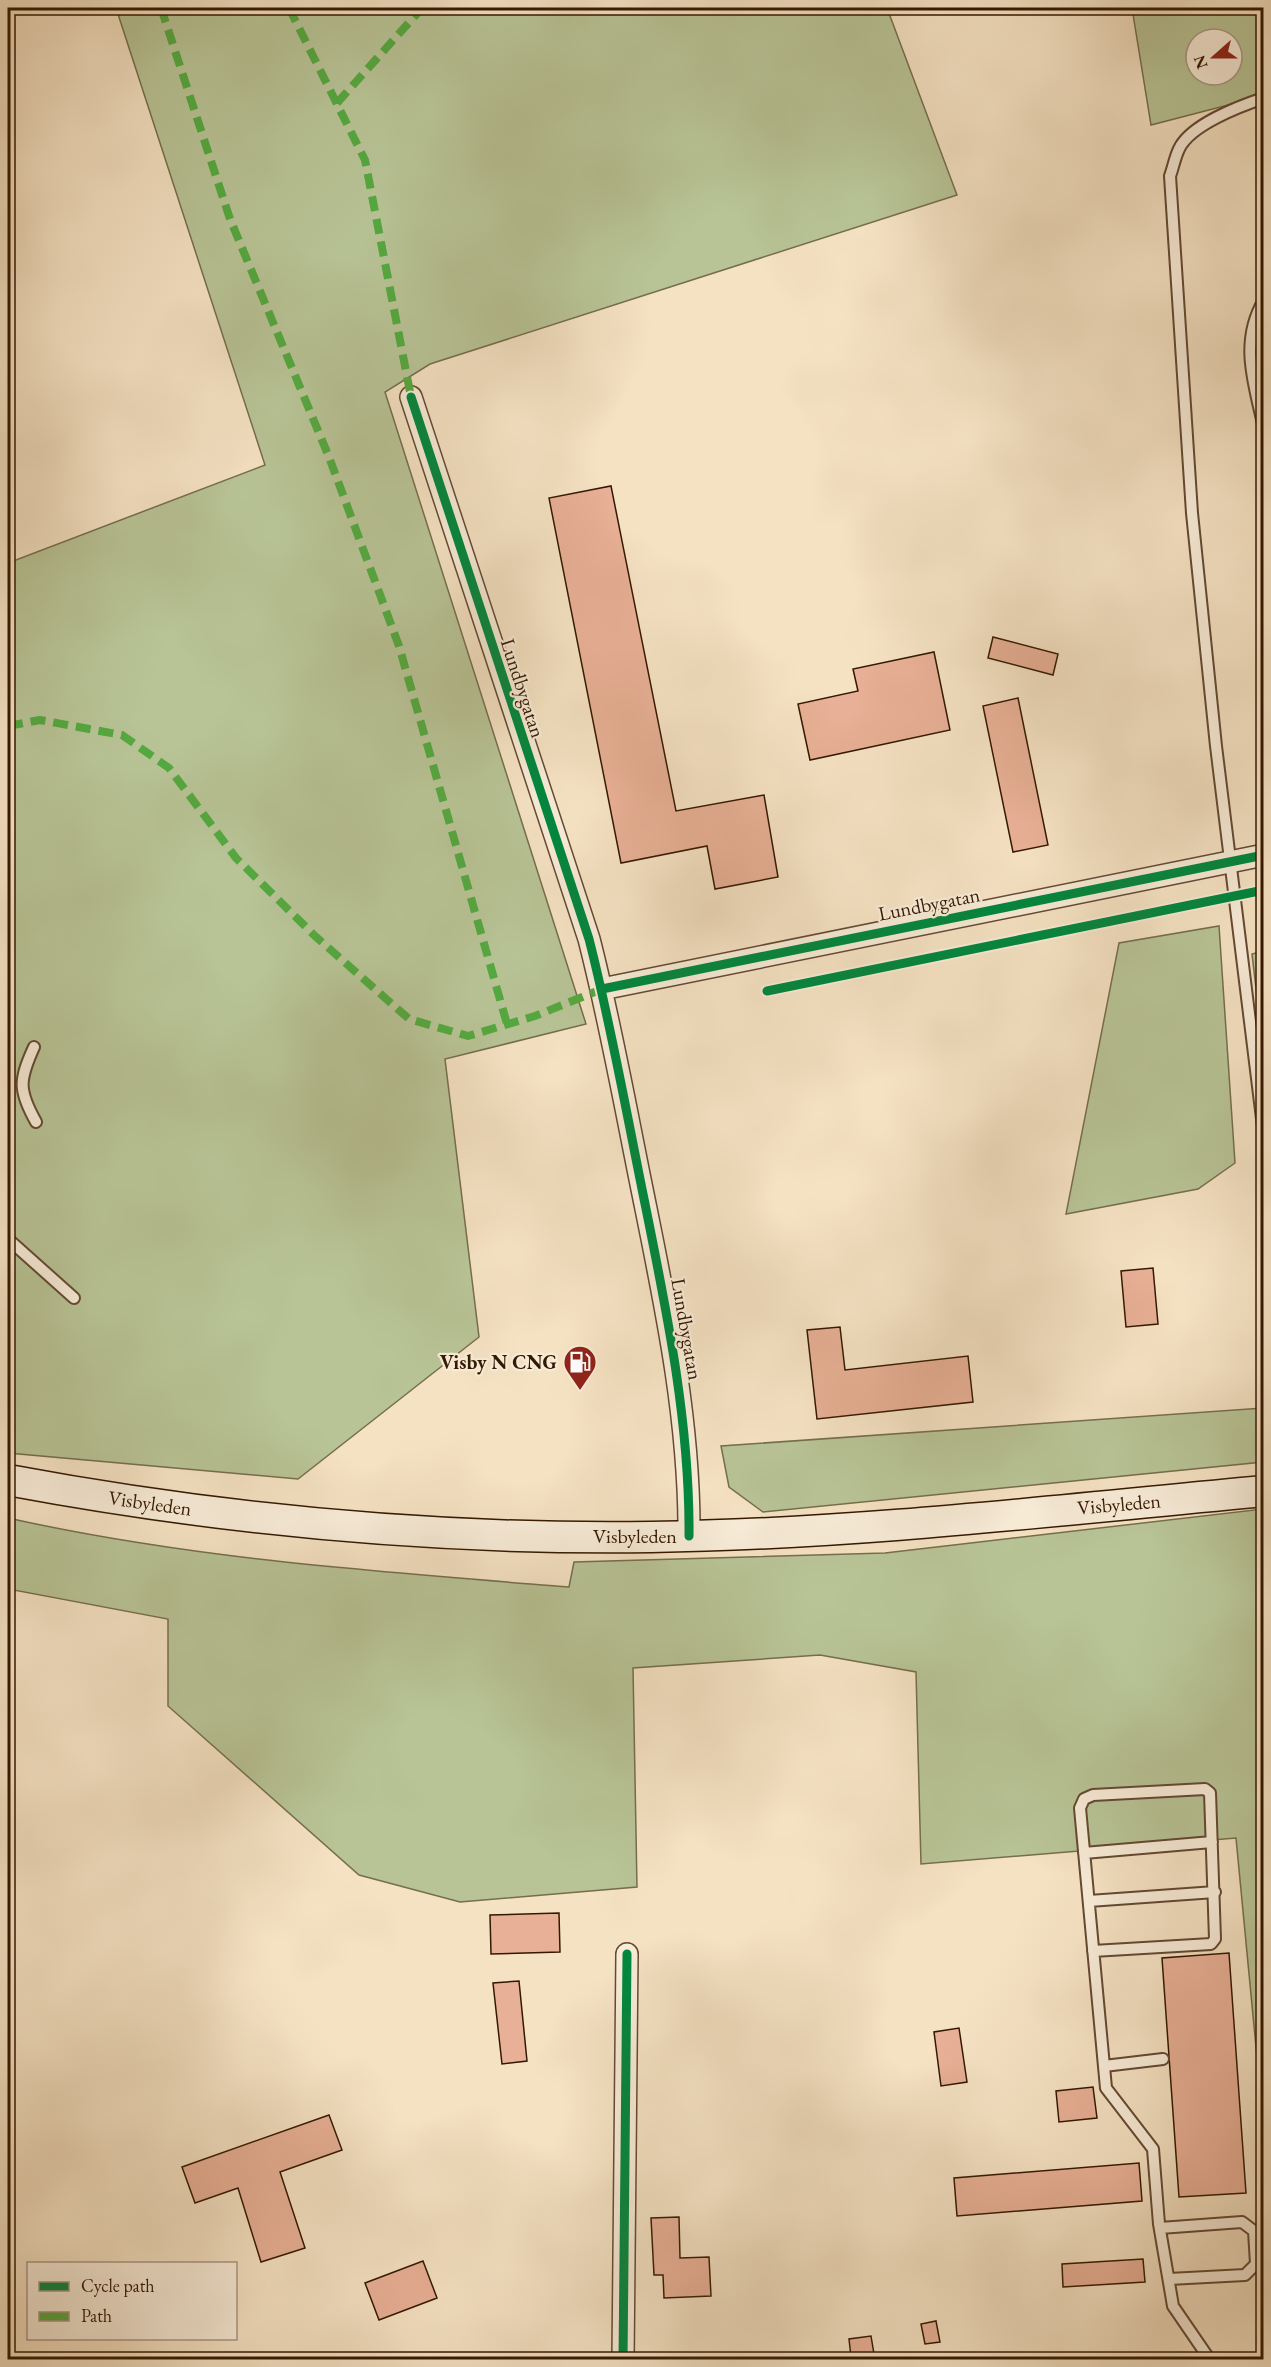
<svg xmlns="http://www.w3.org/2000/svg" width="1271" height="2367" font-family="'EB Garamond',serif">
  <rect width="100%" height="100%" fill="#f5e2c3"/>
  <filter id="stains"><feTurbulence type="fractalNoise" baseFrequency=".00333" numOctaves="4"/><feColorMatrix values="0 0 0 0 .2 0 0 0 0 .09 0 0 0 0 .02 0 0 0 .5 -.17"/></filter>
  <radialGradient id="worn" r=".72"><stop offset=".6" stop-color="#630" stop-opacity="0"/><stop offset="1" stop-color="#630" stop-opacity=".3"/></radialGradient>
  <path fill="#b8c496" stroke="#766e4c" stroke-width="1.5" fill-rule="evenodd" d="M116 8H887L957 195 430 364 385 392 586 1024 445 1059 479 1337 298 1479 8 1453V563L265 465Z
    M1132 8H1263V96L1151 125ZM1196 39H1232V75H1196Z
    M1219 926 1235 1163 1198 1189 1066 1214 1119 943Z
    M1263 951H1264L1263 1049 1252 954Z
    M1263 1408V1462L763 1512 729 1487 721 1446Z
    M1263 1509V2120L1236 1838 921 1864 916 1672 820 1655 633 1668 637 1887 460 1902 359 1875 168 1706V1619L8 1589V1518C192 1559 381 1572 569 1587L574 1562 885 1553Z"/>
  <path fill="#e8b096" stroke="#341801" stroke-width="1.5" d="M611 486 676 811 764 795 778 877 715 889 707 846 621 863 549 498Z
    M993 637 1058 654 1053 675 988 658Z
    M934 652 950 730 810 760 798 704 858 691 853 669Z
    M1018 698 1048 845 1013 852 983 706Z
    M1153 1268 1158 1324 1126 1327 1121 1271Z
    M840 1327 845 1370 968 1356 973 1402 817 1419 807 1330Z
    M559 1913 560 1952 491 1954 490 1915Z
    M1229 1953 1246 2193 1179 2197 1162 1958Z
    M519 1981 527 2061 502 2064 493 1983Z
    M959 2028 967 2082 941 2086 934 2032Z
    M1093 2087 1097 2118 1059 2122 1056 2091Z
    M329 2115 342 2150 280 2172 305 2248 261 2262 238 2188 195 2203 182 2167Z
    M1139 2163 1142 2201 957 2216 954 2178Z
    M679 2217 680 2258 709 2257 711 2296 664 2298 663 2275H654L651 2218Z
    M1143 2259 1145 2282 1063 2287 1062 2264Z
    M423 2261 437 2298 379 2320 365 2283Z
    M936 2321 940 2342 925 2344 921 2324Z
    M871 2336 874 2354 851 2357 849 2339Z"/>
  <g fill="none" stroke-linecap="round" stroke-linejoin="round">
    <defs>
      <path id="service" d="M1264 98C1240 106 1190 125 1179 149 1175 157 1173 168 1170 176L1192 513 1216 746 1264 1135
        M1264 300C1239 342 1254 383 1264 428
        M34 1047C19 1080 18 1090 36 1122
        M8 1239 74 1298
        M1084 1853 1212 1842
        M1089 1901 1215 1892
        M1093 1951 1211 1944 1215 1939 1210 1793 1205 1789 1093 1795 1084 1799 1080 1808 1106 2088 1153 2149 1159 2224 1173 2306 1210 2360
        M1104 2066 1163 2059
        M1160 2228 1242 2222 1254 2231 1256 2264 1245 2275 1169 2279"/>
      <path id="minor" d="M411 397 589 939C610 1021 625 1105 642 1189 665 1303 690 1419 689 1536
        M602 989 1264 855
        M623 2360 627 1954"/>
      <path id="secondary" d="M8 1480C217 1519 437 1540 651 1537 856 1534 1060 1510 1264 1491"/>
    </defs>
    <use href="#service" stroke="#644a32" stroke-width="14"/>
    <use href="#minor" stroke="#644a32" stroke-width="24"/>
    <use href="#secondary" stroke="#341801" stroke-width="33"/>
    <use href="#service" stroke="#f8ecd8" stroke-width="10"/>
    <use href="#minor" stroke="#f8ecd8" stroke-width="21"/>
    <use href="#secondary" stroke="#f8ecd8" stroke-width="30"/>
    <path stroke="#54a940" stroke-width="8" stroke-dasharray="15 8" stroke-linecap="butt" d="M161 8 230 219 329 457 399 646 507 1024
      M289 8 365 160 411 397
      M337 103 422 8
      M8 726 40 720 122 735 169 768 236 858 315 936 409 1019 468 1036 535 1016 602 989"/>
    <defs>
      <path id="cycleway" d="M411 397 589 939C610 1021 625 1105 642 1189 665 1303 690 1419 689 1536
        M602 989 1264 855
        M767 991 1264 890
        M623 2360 627 1954"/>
    </defs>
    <use href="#cycleway" stroke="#f8ecd8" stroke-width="13"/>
    <use href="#cycleway" stroke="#00873e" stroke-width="9"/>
  </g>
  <defs>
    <symbol id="fuel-pin" viewBox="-11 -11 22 30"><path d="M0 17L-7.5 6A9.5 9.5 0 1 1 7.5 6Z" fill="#8f2418" stroke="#f8ecd8"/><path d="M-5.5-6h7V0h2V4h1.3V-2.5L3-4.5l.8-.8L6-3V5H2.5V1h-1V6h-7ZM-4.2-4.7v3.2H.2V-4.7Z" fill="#fff"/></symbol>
  </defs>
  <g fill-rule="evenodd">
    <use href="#fuel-pin" x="561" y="1343" width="38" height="52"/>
  </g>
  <g text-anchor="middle" stroke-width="4.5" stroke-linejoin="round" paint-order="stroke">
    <g font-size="20" fill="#341801" stroke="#f8ecd8">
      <text transform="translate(523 688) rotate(72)" y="7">Lundbygatan</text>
      <text transform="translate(929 904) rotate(-11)" y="7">Lundbygatan</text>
      <text transform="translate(687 1329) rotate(80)" y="7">Lundbygatan</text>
      <text transform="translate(150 1503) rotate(8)" y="7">Visbyleden</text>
      <text transform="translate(1119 1504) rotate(-5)" y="7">Visbyleden</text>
      <text x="635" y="1543">Visbyleden</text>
    </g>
    <g font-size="20" font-weight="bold" fill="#341801" stroke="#f8ecd8" text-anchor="end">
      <text x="557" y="1369">Visby N CNG</text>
    </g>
  </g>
  <rect width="1271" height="2367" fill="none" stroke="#f5e2c3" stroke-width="30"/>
  <rect x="9" y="9" width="1253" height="2349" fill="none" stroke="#341801" stroke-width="3"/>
  <rect x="15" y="15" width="1241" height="2337" fill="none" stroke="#341801" stroke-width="1.5"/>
  <rect x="27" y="2262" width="210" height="78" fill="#f8ecd8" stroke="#aa9782" stroke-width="1.5"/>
  <rect x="39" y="2282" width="30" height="9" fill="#00873e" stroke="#aa9782" stroke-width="1.5"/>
  <text x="81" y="2292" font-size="18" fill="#341801">Cycle path</text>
  <rect x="39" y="2312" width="30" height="9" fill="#54a940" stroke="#aa9782" stroke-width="1.5"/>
  <text x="81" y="2322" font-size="18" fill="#341801">Path</text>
  <g transform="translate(1214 57) rotate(249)"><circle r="28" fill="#f8ecd8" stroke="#aa9782" stroke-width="1.5"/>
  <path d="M0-4.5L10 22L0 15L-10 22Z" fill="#8f2418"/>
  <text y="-9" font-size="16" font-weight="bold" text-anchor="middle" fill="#341801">N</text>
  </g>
  <rect width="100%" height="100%" filter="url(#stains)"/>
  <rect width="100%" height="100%" fill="url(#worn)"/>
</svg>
